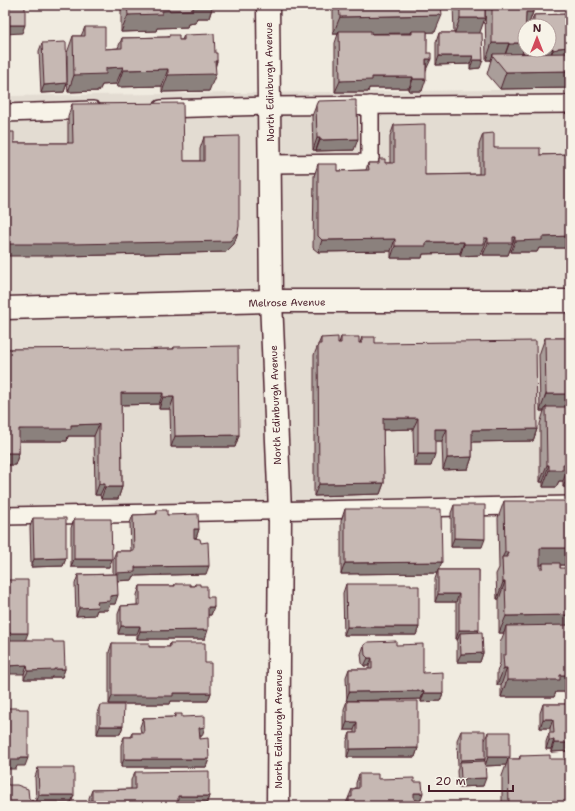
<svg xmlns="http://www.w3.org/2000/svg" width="575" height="811" font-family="'Shantell Sans',sans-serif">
  <rect width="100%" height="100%" fill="#f0ebe0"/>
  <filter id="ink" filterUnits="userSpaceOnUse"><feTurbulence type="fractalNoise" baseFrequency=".025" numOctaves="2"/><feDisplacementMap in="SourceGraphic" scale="8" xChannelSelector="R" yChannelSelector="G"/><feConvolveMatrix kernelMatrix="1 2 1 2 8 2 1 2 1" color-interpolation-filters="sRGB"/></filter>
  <g filter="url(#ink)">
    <path fill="#e3dcd2" d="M570 89V508L5 518V96Z"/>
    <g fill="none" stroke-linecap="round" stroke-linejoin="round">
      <defs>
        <path id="service" d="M161 109 269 106 570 104
          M5 113 93 110
          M270 164 370 163V105
          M5 516 570 505"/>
        <path id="minor" d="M268 5 271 301 280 511 278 806"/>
        <path id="secondary" d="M5 308 271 301H570"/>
      </defs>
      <use href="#service" stroke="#4a1f2b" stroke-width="20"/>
      <use href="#minor" stroke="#4a1f2b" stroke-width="25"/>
      <use href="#secondary" stroke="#4a1f2b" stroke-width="25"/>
      <use href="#service" stroke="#f7f3e8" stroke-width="17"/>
      <use href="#minor" stroke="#f7f3e8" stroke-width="22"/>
      <use href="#secondary" stroke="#f7f3e8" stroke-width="22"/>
    </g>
    <path fill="#aa9e9a" stroke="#4a1f2b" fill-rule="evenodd" d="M121 5H213L209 18H197L195 23 188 24 187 27 157 28 156 31 121 32Z
      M333 5H441L435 32H427L426 70 422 91H409V88H369L368 92H335V43L338 34H333ZM371 33H411V34H371Z
      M453 5H485V18L479 33 480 68 470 69V64L436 65V42L439 33H454Z
      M485 5H570V8H533V12L528 26H525V44L522 53H528V50H549V26H530L534 15 570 14V88L500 89 487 74 491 60H486Z
      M85 27 105 49 118 48 122 38 168 37 169 35 179 40H182L184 35 215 53 217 61 209 91 162 92V86L117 87 116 84 102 85 99 91 68 92 67 83 64 92 41 93 39 51 42 43 67 82V53L73 36H81Z
      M318 101 354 150 316 151V150H313L312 116Z
      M72 104 184 161H200V149L204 137 234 244 226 252 67 256 14 143H68V116Z
      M394 125 425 175 479 174V145L483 134 494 148 540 155 570 154V248H539L537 252H511V249H510L508 255H483V250H482L480 255 460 256V253L423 254 422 258H391V251L318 252 313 248 314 176 318 164 337 171 366 170 368 163H378L379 159 385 163H390V136Z
      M341 337 359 343H360L362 337 375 343 537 429 533 441 472 442V457L468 469 443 470 442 441H435L431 466H414L413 429 383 430 384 483 380 494 314 496V355L321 338 339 343Z
      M545 338H570V487H563V481H559L556 487H543V482H540V424L544 411H540L539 355Z
      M174 347 239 435 235 447H171L170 409H159V404L121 405 122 487 118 499H101L100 495H95L94 436H68L67 441H19V453L15 465H5V349L121 350 173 349Z
      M504 501 570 565H560L570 692H556L554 697H501V685H497V672L500 663V643L504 633H499V599H497L496 574 499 568 498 518Z
      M454 505 482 547H451V513Z
      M345 509 439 570H479L478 632 483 653 480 662H457V641L458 639H456V602H435V579L437 573 341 574V521Z
      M157 510 199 529 196 538H194L206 574 134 576 132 580 117 581 115 604H110L107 610H97L95 615 76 616 75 584 78 575 113 574V559L116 551H131L130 523 133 515 156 514Z
      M33 518 66 558 63 566 31 567 30 527Z
      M74 519 112 559 109 567H71V528Z
      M175 584 190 586H194L195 584 200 586 214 607 211 615H208L205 639H137V634H118V614L121 606 137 605V595L140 586H174Z
      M346 584 419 627 416 635H344L343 593Z
      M26 640 53 642 65 669 62 677H51V679H24V674Z
      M112 643 149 647H169L170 643 205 663 211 693 208 701H171L170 704H109V652Z
      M364 645H396L443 693 440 701 421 702V699L347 701 418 748 415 757H347V741L350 733H354V730H344V709L347 701 346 677 349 669H369V666H364L362 663 361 654Z
      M570 701V757H569V751L551 752V749H546V742L549 733H550V728H540V713L543 704H569Z
      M100 705 123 726 120 734H97V713Z
      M175 714 182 717 202 736H200V739L209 759 206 767H121V745L124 737H130L132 733H141L140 727 143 718 174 717Z
      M461 731 485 740 488 732 509 759H519L520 756 550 759 570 806H502V776L506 765 485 766 483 786 458 787 457 771 458 767 457 740Z
      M38 768 74 795 71 803H36L37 806 8 785 36 803 35 777Z
      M135 772 209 796 206 805H178V806H89V798L92 790 131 789V780Z
      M359 774 378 779 414 782 420 801 423 806H345L352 789 356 788V783Z"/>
    <path fill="#8b817d" stroke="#4a1f2b" d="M199 5H213L209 18H197L195 23 188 24 187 27 157 28 156 31 121 32 128 15 162 11 193 7Z
      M529 5H570V8H528Z
      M526 12H533L528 26H525Z
      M442 15 435 32 412 33V31L411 33 339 34V31L338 34H333L340 17Z
      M460 18H485L479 35H454Z
      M5 25H25L22 33 5 34Z
      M492 43H509L503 60 493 54 491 60H486Z
      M514 43H525V44L520 60 503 61 509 44Z
      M570 47V60L547 67 553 50 558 48Z
      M549 48H553L547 65H528L534 50H549Z
      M439 56H473L470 64 436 65Z
      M426 59H431L426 70Z
      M473 60H483L480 68 470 69Z
      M215 61H217L212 74H216L209 91 162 92 168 75Z
      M123 67 116 84 102 85 99 91 68 92 74 75 106 68Z
      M168 69 162 86 117 87 123 70Z
      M570 71V88L500 89 506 72Z
      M372 77H413L409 88H369L368 92H335L340 81Z
      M413 79H426L422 91H409Z
      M67 83 64 92 41 93 44 85Z
      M317 138H320L316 150H313Z
      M358 139 354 150 316 151 320 140Z
      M238 232 234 244 226 252 67 256H5V244Z
      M570 236V248H539L537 252H511L515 241 542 237Z
      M512 237H515L508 255H483L488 243Z
      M484 238H488L483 250H482L480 255 460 256 464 244Z
      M395 239 391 251 318 252 322 240Z
      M426 242H464L460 253 423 254 422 258H391L395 246Z
      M121 393H163L159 404 117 405Z
      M546 394H570V411L546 407 544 411H540Z
      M163 397H174L170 409H159Z
      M383 418H418L413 429 379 430Z
      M99 424 94 436H68L67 441H15L19 429 71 425Z
      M435 429H447L442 441H430Z
      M537 429 533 441 468 442 472 430Z
      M239 435 235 447H171L175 436Z
      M5 453H19L15 465H5Z
      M418 454H435L431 466H414Z
      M472 457 468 469 443 470 447 458Z
      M563 464H570L563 481H559L556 487H543L549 470Z
      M547 465H549L543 482H540Z
      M570 470V487H563Z
      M384 483 380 494 314 496 319 484Z
      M99 484H105L100 495H95Z
      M105 487H122L118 499H101Z
      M194 529H199L196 538H191Z
      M454 538 485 539 482 547H451Z
      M540 548H570V565H543V563V565H534Z
      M505 552H508L503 565 502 558Z
      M66 558 63 566 31 567 34 559Z
      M74 559H112L109 567H71Z
      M442 562 437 573 341 574 345 563Z
      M209 566 206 574 134 576 132 580 113 581 116 573 135 567Z
      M503 582H505L499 599H497Z
      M438 594H459L456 602H435Z
      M118 595 115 604H110L107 610H97L95 615 76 616 79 608 97 602 110 596Z
      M208 607H214L211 615H205Z
      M570 615V632L506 626 504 633H499L506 616Z
      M121 626H140L137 634H118Z
      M347 627H419L416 635H344Z
      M208 630 205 639H137L140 631Z
      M459 630H479L476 639 460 633 458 639H456Z
      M5 633H28L25 641H5Z
      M483 653 480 662H457L461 654Z
      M368 658H372L369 666H364Z
      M27 665 24 674H5V666Z
      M504 668H507L501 685H497Z
      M54 669H65L62 677H51V679H24L28 671Z
      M560 675H570V692H556L554 697H501L507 680Z
      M424 691 421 699 346 701 349 692Z
      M173 693H211L208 701H171L170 704H109L112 696Z
      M424 693H443L440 701 421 702Z
      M543 719H553L550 728H540Z
      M347 722H357L354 730H344Z
      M100 726H123L120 734H97Z
      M205 727 202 736H196L199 728Z
      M549 740H554L551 749H546Z
      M554 743H570V748L569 751 551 752Z
      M418 748 415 757H347L350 749Z
      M488 757H510L508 762V759L506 765 485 766Z
      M19 758H28L25 766H17L16 769H5V760Z
      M124 759H209L206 767H121Z
      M485 759 482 768 460 763 461 760Z
      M486 778 483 786 458 787 461 779Z
      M414 793H423L420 802H411Z
      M39 795H74L71 803H36Z
      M178 796H209L206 805H175Z"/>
    <path fill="#c6b8b3" stroke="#4a1f2b" d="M5 5H25V25H5Z
      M127 5H201V6L193 7V10L162 11V14L128 15Z
      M339 5H441L442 15 340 17Z
      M460 5H485V18H460Z
      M492 5H533V12H526L525 43H514V44H509V43H492Z
      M570 14V47L558 48V49L553 50V48H549V26H534V15Z
      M85 27H105V49L122 48V38L169 37V35H179V40H184V35L214 34 215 53H217V61H215L216 74 168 75V69L123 70V67L106 68V74L74 75 73 36H85Z
      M339 31H371V34H412V31H427V53H431V59H426V79H413V77H372V80L340 81Z
      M439 33H482L483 60H473V56H439Z
      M66 42 67 83 44 85 42 43Z
      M570 53V71L506 72 493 56V54Z
      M356 100V107H357L358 139 320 140V138H317L316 105 318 101Z
      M183 103 184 161H204V137L239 136V226L238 232 230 241 72 244H5V132H14V143H73L72 104Z
      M425 124V175L483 174V134L494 133V148H540V155L570 154V236L542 237V240L515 241V237H512V243H488V238H484V244H464V242H426V246H395V239L322 240 318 236V164H337V171L369 170 368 163H379V159H385V163H394V125Z
      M338 337V343H341V337H359V343H362V337H375V343L536 341 537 429 472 430V457L447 458V429H435V454H418V418H383L384 483 319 484 318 344H321V338Z
      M545 338H570V394H546Z
      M238 346 239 435 175 436 174 397H163V393H121L122 487H105V484H99V424L71 425V429H19V453H5V349L121 348V350L174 349V347Z
      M546 407H570V470V464H563V470H549V465H547Z
      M504 501H570V548H540V568H543V563H560V568H570V615L506 616 505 582H503L502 557H508V552H505Z
      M454 505H485V539L454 538Z
      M345 509H441L442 562 345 563Z
      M157 510H167V515L198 514 199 529H194V538L200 539 201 543 208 542 209 566 135 567V572L116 573V551H134L133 515 157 514Z
      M33 518H66V558L34 559Z
      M74 519H111L112 559H74Z
      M438 570H479V630H459V594H438Z
      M117 574 118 595 110 596V601L97 602 98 607 79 608 78 575Z
      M5 580H28V633H5Z
      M175 584H190V586H195V584H200V586H207V597H214V607H208V630L140 631V626H121V606L140 605V586H175Z
      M346 584H411V586H419V627H347Z
      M570 625V675H560V680H507V668H504L503 655H506V626Z
      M482 632 483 653 461 654 460 633Z
      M5 640H53V642H64L65 669H54V670L28 671 27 665 5 666Z
      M396 641V645L423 644V673L443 672V693H424V691L349 692V669H372V658H368L365 655 364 645 368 642Z
      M112 643H149V647H170V643H205V663H211V693H173V696H112Z
      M347 701H418V748L350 749V733H357V722H347Z
      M543 704H570V743H554V740H549V733H554L553 719H543Z
      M100 705H124L123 726H100Z
      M5 708H19V709H28V758H19V760H5Z
      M175 714H182V717L205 716V727L199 728 200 739 208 738 209 759H124V737H132V733H144L143 718 175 717Z
      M461 731H485V759L461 760Z
      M488 732H510V757H488Z
      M550 755V759H570V806H509L508 759H520V756Z
      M485 761 486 778 461 779 460 762Z
      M38 768H74V795H39Z
      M209 771V796H178V806H92V790L135 789V772Z
      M359 774H378V779L414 778V782H422L423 793H414V799L423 802V806H349V797H352V789L359 788Z
      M5 777H8V785H17L28 789 29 799 37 804V806H5Z"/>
  </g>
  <g text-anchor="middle" stroke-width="3.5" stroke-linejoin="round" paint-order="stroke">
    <g font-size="10" fill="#4a1f2b" stroke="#f7f3e8">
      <text transform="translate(269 82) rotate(-91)" y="4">North Edinburgh Avenue</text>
      <text transform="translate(287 302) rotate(-1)" y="4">Melrose Avenue</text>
      <text transform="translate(275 405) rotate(-92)" y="4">North Edinburgh Avenue</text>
      <text transform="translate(278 729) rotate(-90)" y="4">North Edinburgh Avenue</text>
    </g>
  </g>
  <rect width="575" height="811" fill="none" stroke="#f7f3e8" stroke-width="20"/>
  <rect x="10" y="10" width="555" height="791" fill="none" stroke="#4a1f2b" stroke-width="1.5" filter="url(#ink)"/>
  <g transform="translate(537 38)"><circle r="19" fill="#f7f3e8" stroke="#b29e9c"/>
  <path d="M0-3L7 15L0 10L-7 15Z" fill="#d1495b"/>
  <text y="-6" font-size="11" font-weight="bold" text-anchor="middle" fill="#4a1f2b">N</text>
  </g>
  <path d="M429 785v6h84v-6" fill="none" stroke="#4a1f2b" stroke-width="2"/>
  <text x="435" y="785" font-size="12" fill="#4a1f2b" stroke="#f7f3e8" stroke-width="3" paint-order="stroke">20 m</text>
</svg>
